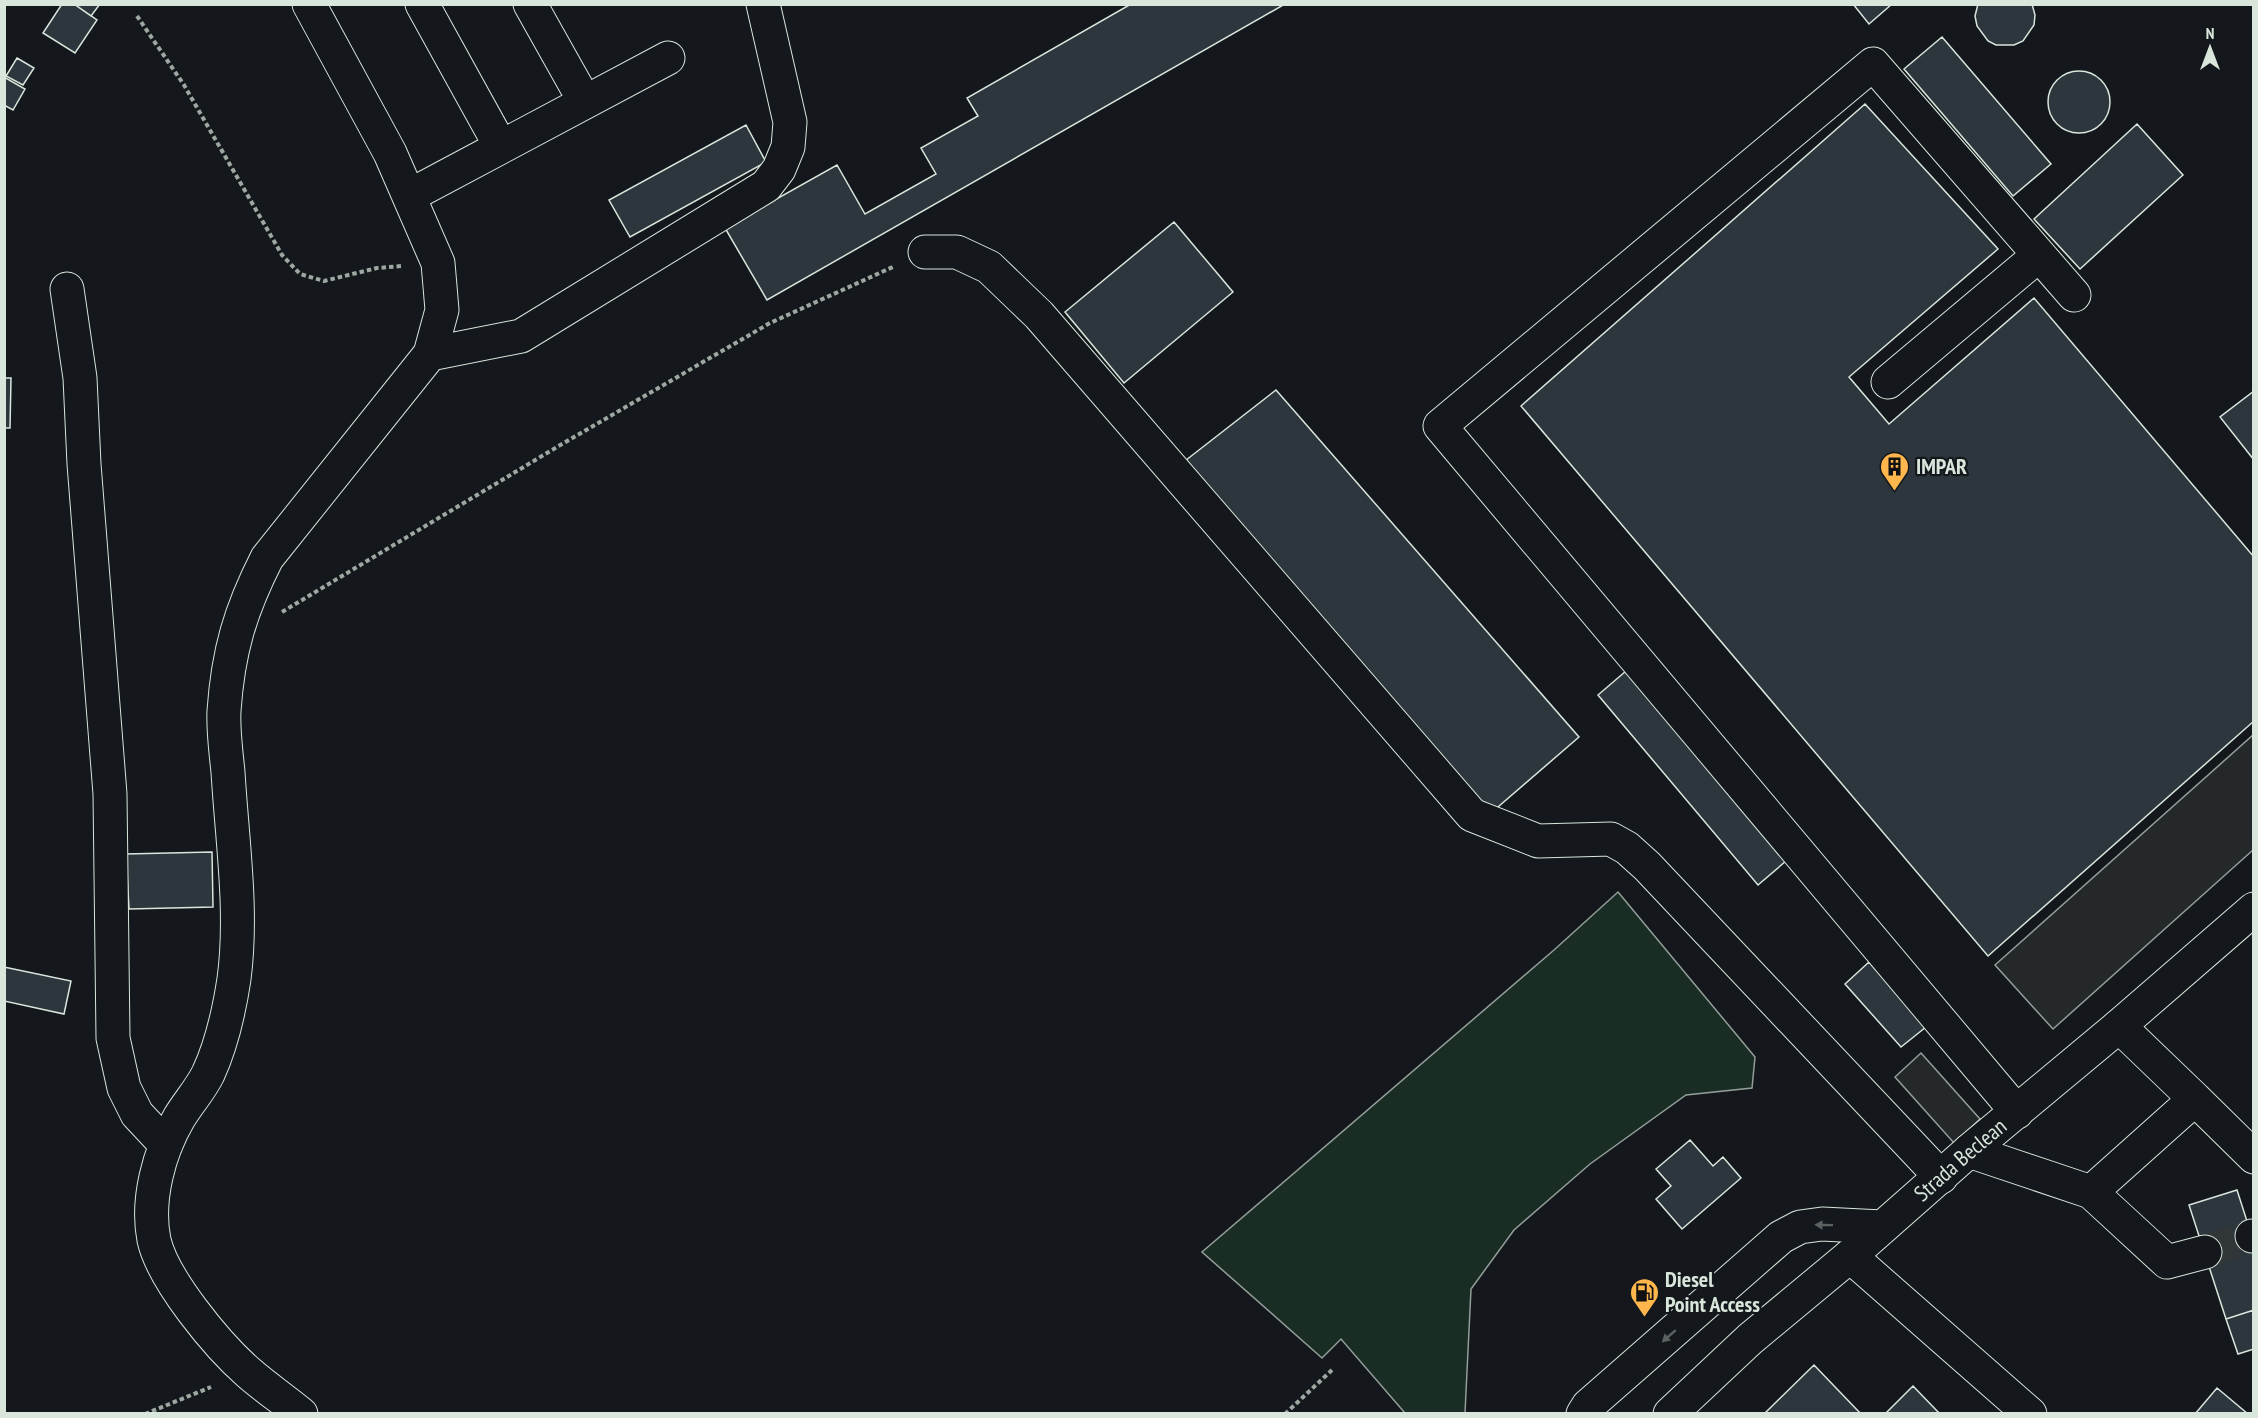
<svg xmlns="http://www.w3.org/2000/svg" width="2258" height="1418" font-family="'PT Sans Narrow',sans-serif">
  <rect width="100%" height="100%" fill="#14181c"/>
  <path fill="#1a2d24" stroke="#939e99" stroke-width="1.5" d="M1618 892 1755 1057 1752 1088 1686 1095 1590 1164 1514 1230 1471 1289 1465 1413H1405L1341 1339 1322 1358 1202 1252 1554 950Z"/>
  <path fill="#24282b" stroke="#939e99" stroke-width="1.5" d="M2253 735V850L2053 1029 1995 965Z
    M1921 1053 1980 1119 1954 1143 1895 1077Z"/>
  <path fill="#2c363c" stroke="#d8e6dc" stroke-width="1.5" d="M62 4H74L97 20 75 53 43 33Z
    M74 4H100L91 16Z
    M1131 4H1285L767 300 725 228 837 165 865 214 936 174 921 148 978 116 967 98Z
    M1853 4H1892L1869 24Z
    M1978 4H2032L2035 15 2034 25 2023 41 2014 45H1996L1988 41 1977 26 1975 16Z
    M1942 37 2051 164 2013 196 1904 69Z
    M17 58 34 68 23 85 6 76Z
    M2048 102a31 31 0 1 1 62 0a31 31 0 1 1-62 0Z
    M4 77 25 89 13 110 4 105Z
    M1865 104 1998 249 1849 377 1889 424 2034 298 2254 557V721L1988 956 1521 406Z
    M2137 124 2183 175 2080 269 2034 219Z
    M746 125 766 162 630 237 609 200Z
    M1174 222 1233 292 1124 383 1065 312Z
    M4 378H11L10 428H4Z
    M1276 390 1579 737 1491 813 1181 464Z
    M2254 391V460L2220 417Z
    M1626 671 1786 861 1758 885 1598 695Z
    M212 852 213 907 129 909 126 854Z
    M1869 962 1926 1027 1901 1047 1845 984Z
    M4 967 71 981 64 1014 4 1001Z
    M1690 1140 1713 1166 1723 1157 1741 1178 1682 1229 1656 1199 1671 1186 1656 1169Z
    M2237 1190 2254 1243V1310L2226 1319 2189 1205Z
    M2254 1310V1349L2238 1354 2226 1319Z
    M1814 1365 1861 1414H1764Z
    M1913 1386 1940 1414H1885Z
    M2217 1388 2248 1414H2195Z"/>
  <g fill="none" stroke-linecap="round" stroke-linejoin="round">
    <path stroke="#313739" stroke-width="33" stroke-dasharray="33 16" stroke-linecap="butt" d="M2205 1252 2252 1236"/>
    <defs>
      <path id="minor" d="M422 4 501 147
        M530 4 585 102
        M409 196 668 58
        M925 252H957L989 267 1039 315 1472 815 1538 841 1611 839 1627 848 1647 866 1941 1177
        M67 289 80 378 84 464 110 794 113 1038 124 1088 137 1114 166 1145
        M430 354 521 336 766 186 779 169 788 147 790 122 763 4
        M1888 382 2039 255
        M2195 1099 2254 1157
        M2017 1112 1440 426 1873 64 2074 295
        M1969 1151 2091 1192 2195 1099 2119 1026
        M2091 1192 2167 1262 2205 1252
        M2252 1236H2254
        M1850 1256 2030 1414
        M301 1414C284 1400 265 1387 249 1373 218 1346 163 1280 154 1240 146 1200 159 1152 179 1118 188 1103 200 1090 208 1074 222 1044 229 1012 234 979 243 911 232 840 228 772 226 752 223 731 224 711 228 652 240 611 267 558L430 354 442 310 438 263 390 153 309 4
        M1583 1414 1588 1406 1781 1237 1800 1227 1822 1224 1882 1227"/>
      <g id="major">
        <path id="s1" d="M1670 1414 1750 1339 1850 1256 1969 1151 2119 1026 2254 909"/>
      </g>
    </defs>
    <use href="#minor" stroke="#d8e6dc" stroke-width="35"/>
    <use href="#major" stroke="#d8e6dc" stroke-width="35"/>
    <path stroke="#9da8a2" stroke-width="4" stroke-dasharray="4.5 3" stroke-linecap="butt" d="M137 16 184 85 282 255 300 274 324 281 377 268 402 266
      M282 612 557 447 770 323 895 266
      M145 1414 211 1387
      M1285 1414 1332 1370"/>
    <use href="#minor" stroke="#14181c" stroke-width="33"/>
    <use href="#major" stroke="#14181c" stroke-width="33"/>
  </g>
  <defs><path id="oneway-solid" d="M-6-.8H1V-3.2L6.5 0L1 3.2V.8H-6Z" transform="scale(1.5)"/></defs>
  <g fill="#59605f">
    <use href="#oneway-solid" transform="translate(1824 1225) rotate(-179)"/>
    <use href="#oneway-solid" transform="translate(1669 1336) rotate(139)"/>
  </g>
  <defs>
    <symbol id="building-pin" viewBox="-11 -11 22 30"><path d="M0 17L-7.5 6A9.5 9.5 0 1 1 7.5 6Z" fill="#ffb74d" stroke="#14181c"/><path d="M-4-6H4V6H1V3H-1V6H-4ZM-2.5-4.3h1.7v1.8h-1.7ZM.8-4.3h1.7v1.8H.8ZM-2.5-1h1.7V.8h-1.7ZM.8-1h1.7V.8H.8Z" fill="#111"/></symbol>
    <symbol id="fuel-pin" viewBox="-11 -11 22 30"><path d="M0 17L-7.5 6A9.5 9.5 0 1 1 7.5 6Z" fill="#ffb74d" stroke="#14181c"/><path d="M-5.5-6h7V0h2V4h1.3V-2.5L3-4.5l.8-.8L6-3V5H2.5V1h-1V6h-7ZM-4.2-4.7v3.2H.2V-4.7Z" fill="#111"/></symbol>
  </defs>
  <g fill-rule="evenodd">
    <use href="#building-pin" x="1878" y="450" width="33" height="45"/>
    <use href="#fuel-pin" x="1628" y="1276" width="33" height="45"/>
  </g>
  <g text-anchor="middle" stroke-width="4.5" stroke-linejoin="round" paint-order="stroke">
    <g font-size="22" font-weight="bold" fill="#d8e6dc" stroke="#14181c" text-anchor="start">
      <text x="1916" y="474">IMPAR</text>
      <text x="1665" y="1287">Diesel<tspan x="1665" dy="25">Point Access</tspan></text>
    </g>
    <g font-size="22" fill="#d8e6dc" stroke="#14181c">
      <text dy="8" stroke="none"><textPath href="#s1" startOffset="386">Strada Beclean</textPath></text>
    </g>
  </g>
  <rect width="2258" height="1418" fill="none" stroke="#d8e6dc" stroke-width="12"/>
  <g transform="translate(2210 48)" stroke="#14181c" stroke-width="4.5" paint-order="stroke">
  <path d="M0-4.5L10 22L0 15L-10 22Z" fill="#d8e6dc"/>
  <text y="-9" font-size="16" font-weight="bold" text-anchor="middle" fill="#d8e6dc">N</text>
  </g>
</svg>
